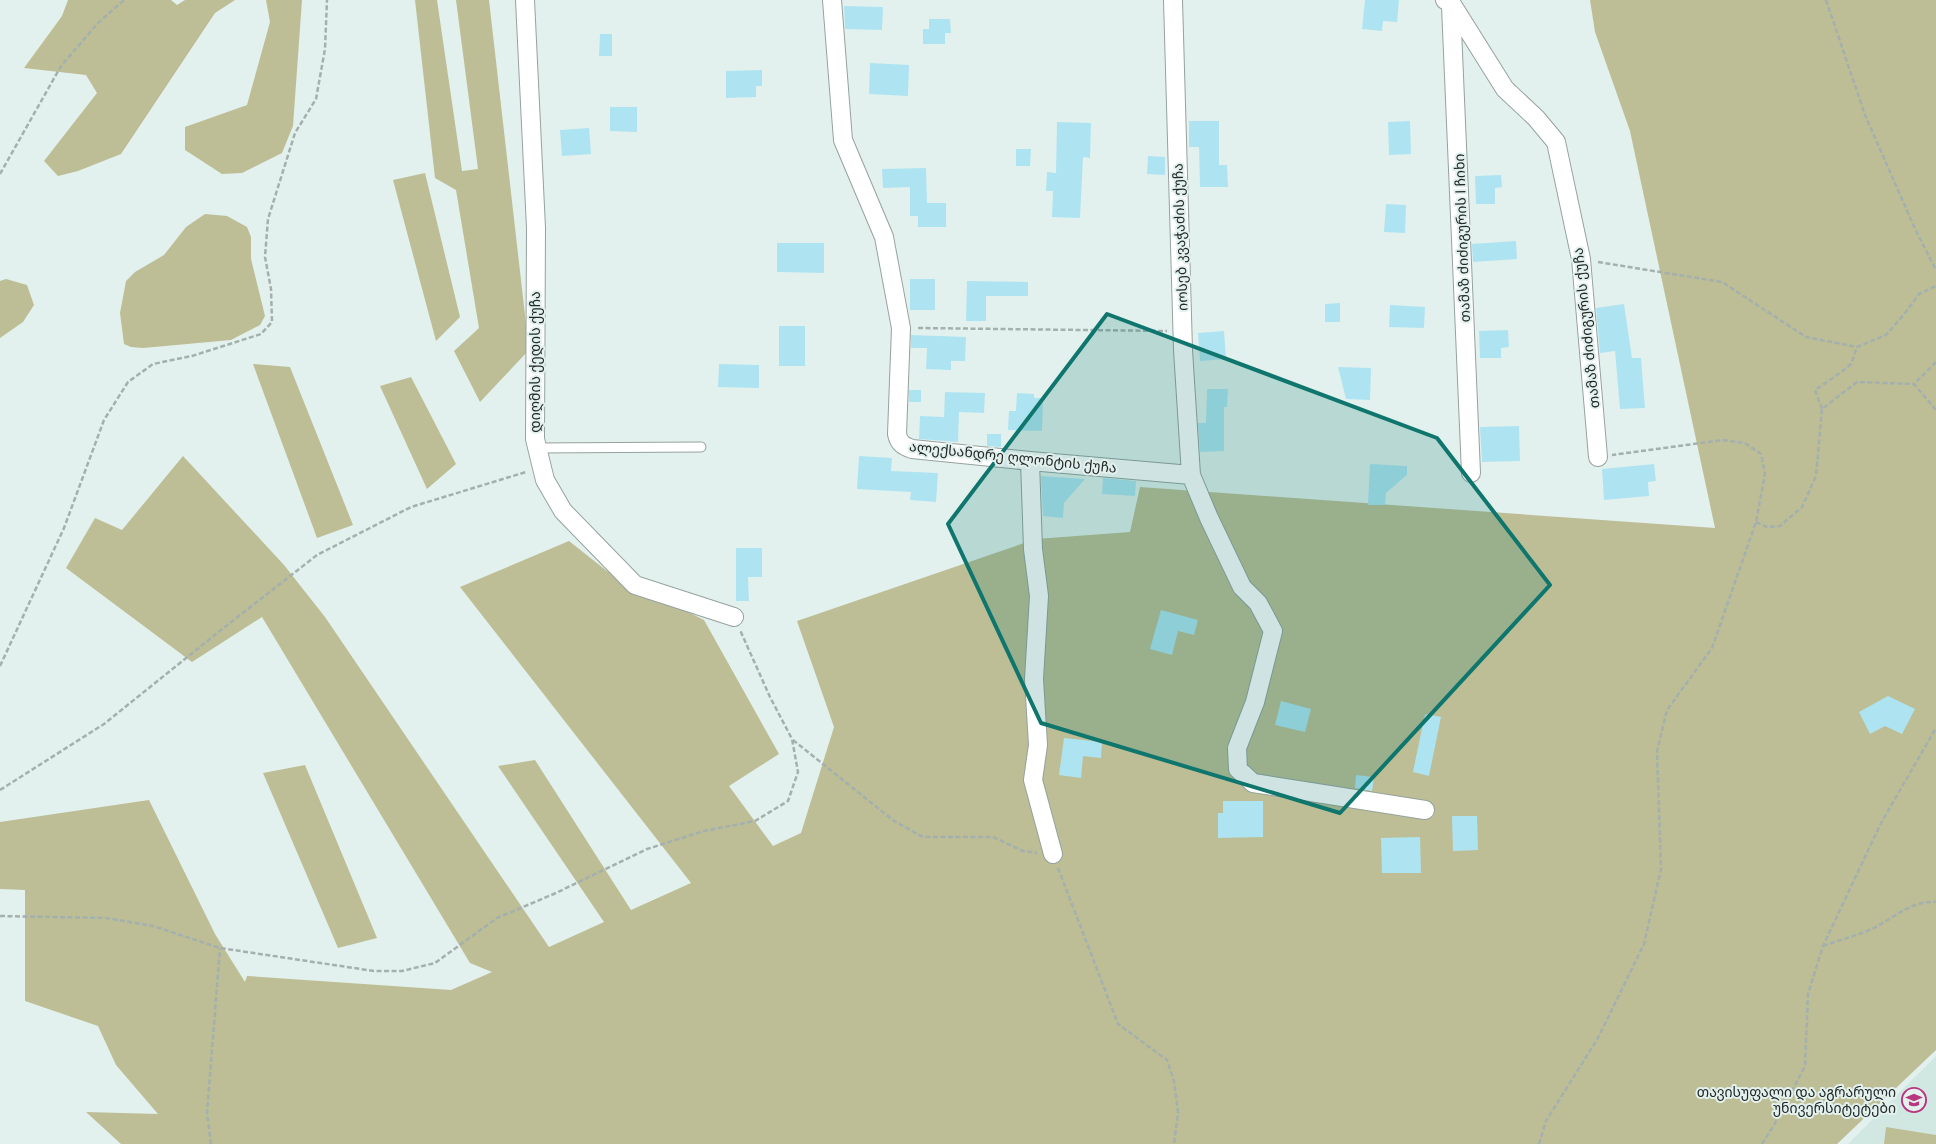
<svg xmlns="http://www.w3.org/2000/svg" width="1936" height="1144" font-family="'Public Sans','Noto Sans Georgian',sans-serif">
  <rect width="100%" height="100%" fill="#e3f1ee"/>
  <path fill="#d1e8e2" d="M1936 1056V1144H1848Z"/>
  <path fill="#bdbe95" d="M68 0H171L177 5 185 0H235L215 13 121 154 78 171 58 176 44 161 97 93 86 75 24 68 62 16Z
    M266 0H302L293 126 282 153 242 173 222 174 185 150V127L247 105 270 22Z
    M415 0H437L462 171 478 169 456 0H489L529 350 480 402 454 351 479 328 456 190 435 178Z
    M1590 0H1936V1050L1837 1144H121L86 1112 158 1114 116 1065 98 1026 25 1001V890L0 889V822L149 800 215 934 245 982 247 976 451 990 492 972 470 963 262 617 192 662 66 568 95 518 122 530 183 456 284 565 325 617 549 947 604 922 498 766 535 760 631 910 691 883 460 587 569 541 607 571 704 620 779 754 729 786 773 846 801 833 834 727 797 621 1036 539 1130 532 1140 487 1715 528 1630 131 1595 32Z
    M425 173 460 317 436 341 393 180Z
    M205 214 227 216 247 227 251 237V259L265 316 260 325 231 340 143 348 131 347 124 344 120 313 126 281 135 272 164 255 186 227Z
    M6 279 27 285 34 305 23 322 0 338V281Z
    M253 364 290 367 353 525 317 538Z
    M411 377 456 464 427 489 380 386Z
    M305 765 377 938 338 948 263 773Z
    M1886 1127 1936 1135V1144H1884Z"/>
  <path fill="#aee4f1" d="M1365 0H1399L1397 22 1383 21 1382 31 1362 29Z
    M844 6 883 7 882 30 845 29Z
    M929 19H950L951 33H945V44H923V29H929Z
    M600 34H612V56H599Z
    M870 63 909 65 908 96 869 94Z
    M762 70V86H756V97L726 98V71Z
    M610 107H637V132L610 131Z
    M1189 121H1219V165H1227L1228 187H1200L1199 147H1189Z
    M1410 121 1411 154 1389 155 1388 122Z
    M1057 122 1091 123 1090 158 1083 157 1080 218 1052 217 1053 191H1046L1047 172 1056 173Z
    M589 128 591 154 562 156 560 130Z
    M1016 149H1031L1030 166H1016Z
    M1148 156 1165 157V175L1147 174Z
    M926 168 927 203H946V227H918V216H910V187L883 188 882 169Z
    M1501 175 1502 187 1495 188V204H1476L1475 176Z
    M1386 204 1406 205 1405 233 1384 232Z
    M1516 241 1517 259 1473 262 1472 244Z
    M777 243H824V273L777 272Z
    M910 279H935V310H910Z
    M967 281 1028 282V296H986V321H966Z
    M1340 303V322H1325V304Z
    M1624 304 1632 358H1641L1645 408 1620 409 1615 351 1600 353 1596 308Z
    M1390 305 1425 307 1424 328 1389 327Z
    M779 326H805V366H779Z
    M1508 330 1509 347 1501 348V358H1480L1479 331Z
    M1224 331 1226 359 1200 361 1198 333Z
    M911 335 966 337 965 361H951V370L926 369 927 348H911Z
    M719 364 759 365V388L718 387Z
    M1338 367 1371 368 1370 400 1346 399Z
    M1207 389H1228L1227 407H1224V451L1200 452 1198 423H1206Z
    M909 390H921V402H909Z
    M945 392 985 393 984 413 959 412 958 442 919 439 920 416 944 417Z
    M1017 393 1034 394V398H1043L1042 431 1008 430 1009 411H1016Z
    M1519 426 1520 461 1482 462 1480 427Z
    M987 434H1001V447L987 446Z
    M859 456 892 458 891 471 938 473 936 502 910 500 911 492 857 489Z
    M1370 464 1407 466V475L1386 493 1385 505H1368Z
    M1654 464 1656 481 1648 482 1649 496 1604 500 1602 469Z
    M1041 476 1085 479 1064 503 1063 518 1043 516Z
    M1103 478 1136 481 1135 496 1102 494Z
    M736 548H762V577H748L749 601H736Z
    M1161 610 1198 620 1194 635 1178 631 1172 655 1150 649Z
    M1888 696 1915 709 1902 734 1885 726 1870 734 1859 712Z
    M1281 701 1311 709 1305 732 1275 725Z
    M1425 714 1441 717 1429 776 1413 772Z
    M1064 738 1102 742 1101 758 1083 756 1081 778 1059 775Z
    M1356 775 1374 777 1372 791 1355 788Z
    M1223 801H1263V837L1218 838V813H1223Z
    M1452 816H1477L1478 850 1453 851Z
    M1420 837 1421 873H1382L1381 838Z"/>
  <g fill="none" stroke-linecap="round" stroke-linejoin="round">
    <defs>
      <path id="service" d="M537 448 701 447"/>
      <path id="minor" d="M525 0 536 228 535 439 545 480 563 511 635 585 734 617
        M832 0 843 140 884 237 901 328 897 434C899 444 904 446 912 449L1030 461 1191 475
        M1173 0 1183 350 1191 475 1209 518 1242 587 1258 603 1273 631 1255 702 1237 748 1238 769 1253 783 1425 810
        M1445 0 1451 3 1505 89 1536 118 1556 142 1581 259 1598 457
        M1451 6 1471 473
        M1030 461 1033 549 1039 596 1034 679 1038 745 1033 780 1053 854"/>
    </defs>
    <use href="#service" stroke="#95a29e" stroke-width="11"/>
    <use href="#minor" stroke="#95a29e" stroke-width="20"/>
    <path stroke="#a4b0ad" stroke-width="2.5" stroke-dasharray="5 2.5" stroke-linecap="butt" d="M1826 0 1865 115 1916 231 1936 270
      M0 174 61 66 98 23 124 0
      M1598 262 1722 282 1806 337 1857 347 1886 335 1906 312 1919 294 1936 286
      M918 328 1167 331
      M1936 362 1914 384 1936 410
      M1822 409 1815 390 1840 373 1851 364 1857 347
      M1756 522 1767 527 1780 526 1802 507 1816 476 1822 409 1857 382 1914 384
      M0 666 64 528 104 420 128 382 153 364 192 356 261 334 272 322 271 289 265 257 268 219 295 133 316 99 325 49 327 0
      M793 740 894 821 923 837H993L1023 851 1037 853
      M0 790 104 724 221 630 317 555 411 507 526 472
      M1058 868 1118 1024 1167 1060 1174 1081 1178 1113 1174 1144
      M0 916 106 918 153 926 220 948 374 971H402L435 963 497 918 556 893 647 849 704 831 755 821 788 801 798 772 792 739 770 697 740 630
      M1823 946C1839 940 1856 936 1872 929 1892 919 1912 900 1936 902
      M211 1144 207 1113 220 948
      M1539 1144 1546 1121 1598 1038 1644 944 1661 869 1657 751 1667 710 1712 648 1756 522 1765 474 1761 454 1745 443 1723 440 1612 455
      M1762 1144 1774 1125 1805 1066 1808 994 1823 946 1881 823 1936 728"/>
    <use href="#service" stroke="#fff" stroke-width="9"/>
    <use href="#minor" stroke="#fff" stroke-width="18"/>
  </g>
  <path fill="#0f766e" fill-opacity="0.2" stroke="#0f766e" stroke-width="4" stroke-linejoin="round" d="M1107 314 1437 438 1550 585 1340 813 1041 723 948 524Z"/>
  <defs>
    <symbol id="university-ring" viewBox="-11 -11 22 22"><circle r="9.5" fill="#e3f1ee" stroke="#b9377e" stroke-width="1.5"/><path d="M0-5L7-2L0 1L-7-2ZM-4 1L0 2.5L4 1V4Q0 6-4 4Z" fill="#b9377e"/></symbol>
  </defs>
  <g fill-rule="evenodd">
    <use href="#university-ring" x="1900" y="1086" width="28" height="28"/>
  </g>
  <g text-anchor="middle" stroke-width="4" stroke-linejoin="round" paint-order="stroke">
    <g font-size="14" fill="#232927" stroke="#e3f1ee">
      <text transform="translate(1180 237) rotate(-92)" y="5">იოსებ კვაჭაძის ქუჩა</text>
      <text transform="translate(1462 238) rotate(-92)" y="5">თამაზ ძიძიგურის I ჩიხი</text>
      <text transform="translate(1586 328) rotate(-96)" y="5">თამაზ ძიძიგურის ქუჩა</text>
      <text transform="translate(535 362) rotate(-90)" y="5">დიღმის ქედის ქუჩა</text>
      <text transform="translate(1013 457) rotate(6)" y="5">ალექსანდრე ღლონტის ქუჩა</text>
    </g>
    <g font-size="14" fill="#232927" stroke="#e3f1ee" text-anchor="end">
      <text x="1896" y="1097">თავისუფალი და აგრარული<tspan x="1896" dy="16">უნივერსიტეტები</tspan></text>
    </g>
  </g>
</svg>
